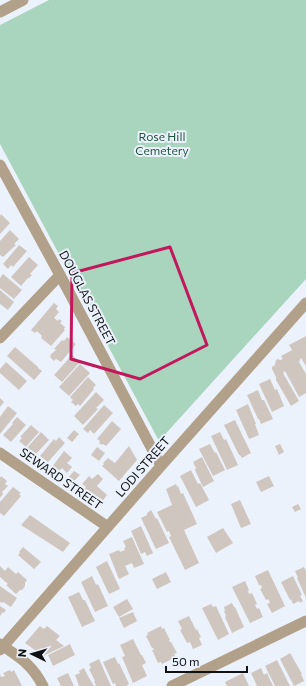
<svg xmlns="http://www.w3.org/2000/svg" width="306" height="686" font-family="Commissioner,sans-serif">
  <rect width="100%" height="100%" fill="#ecf2fb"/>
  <path fill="#a9d4be" d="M49 0H306V279L159 441 0 144V25Z"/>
  <path fill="#d0c6c0" d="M1 214 10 223 0 234V216Z
    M10 230 19 239 14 244 16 245 3 257 0 255V241Z
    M19 245 27 251 13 267 11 265 8 269 3 264Z
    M29 257 38 265 30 274 32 275 29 278H28L21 286 11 277Z
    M3 274 22 290 14 299 0 288V278Z
    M0 290 14 302 8 310 0 304Z
    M54 303 58 306 56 309 59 312 54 318 58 321 59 319 62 321 60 323 65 327 64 329 65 330 51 346 41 338 42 336 37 331 35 333 31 330Z
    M306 336V366L301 358 299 362 306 374V393L299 397 285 371 283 373 299 401 291 406 276 380V377L272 369V367L275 365 276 360 278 359 280 360 283 359 281 356 292 350 289 345Z
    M67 337 76 344 61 362 56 359 54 361 50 357 51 356 50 355 56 350 54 349 62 340 64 341Z
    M15 347 38 367V368L42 371 34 380 7 356Z
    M72 355 80 362 62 382 54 375Z
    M6 362 27 381 19 390 0 373V369Z
    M80 364 90 373 69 396 59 387Z
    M88 377 96 385 93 388 94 389 80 406 78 404 76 406 71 402 73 400 70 397Z
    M270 379 275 390 277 389 284 406 272 412 259 384Z
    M258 390 262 400H264L273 419 261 424 259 419H258L247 395Z
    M96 392 104 400 96 408 98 409 83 425 74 416Z
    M0 398 4 402 0 407Z
    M248 404 256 424H255L259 435 249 439 236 410Z
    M104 405 113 413 94 434 90 430 88 433 83 429Z
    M8 406 17 413 0 434V417Z
    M17 417 26 425 11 442 3 435 13 424 12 423Z
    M235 420 251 453 242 458 240 455H239L224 425Z
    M112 421 121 429 106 446 103 444 102 445 99 443 100 441 97 439Z
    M31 425 39 432 26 447 19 441 22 438 20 437Z
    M74 430 79 434 72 442 67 438Z
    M41 432 49 440 35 455 27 448Z
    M220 432 224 440 226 439 238 465 227 470 211 436Z
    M59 437 65 443 48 462 40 456 54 439 56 441Z
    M210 444 215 453 216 452 225 470 213 476 199 449Z
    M280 444 284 452 279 455 275 446Z
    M129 446 137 460 119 481 102 466 104 464 103 463 108 458 115 463Z
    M97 447 105 453 99 461 91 455Z
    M64 451 72 458 67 463 72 467 67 473 62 468 58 473 52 467Z
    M202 457 214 481 203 487 195 470 196 468 193 462Z
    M191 470 198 484 200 483 209 500 196 507 180 476Z
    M74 471 80 475 73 482 68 478Z
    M98 474 103 479 97 486 107 495 101 503 91 495 90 496 83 490 86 487 82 484 89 476 92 479Z
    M1 476 7 481 5 484 8 486 2 492 3 494 0 498V478Z
    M269 476 274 486 261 492 256 482Z
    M176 484 177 487 178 486 181 494 183 493 197 524 184 530 199 563 185 570 169 537 171 536 169 531 167 532 157 512 172 505 166 489Z
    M13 487 21 493 19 494 21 496 4 516 0 513V502Z
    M240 500 251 524 241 528 231 504Z
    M298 504 301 509 295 512 292 507Z
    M151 510 156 519 157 518 169 543 156 549 141 518 147 515V513Z
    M30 515 70 543 63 552 21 525Z
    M141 526 153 553 147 556 145 552 141 554 132 533 131 531Z
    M223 528 233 543 216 553 207 537Z
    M132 537 144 564 134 568 132 563 125 566 129 574 119 579 109 554 119 550 120 552 125 550 124 548 126 547 123 541Z
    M23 547 41 562 34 569 18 555 20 553 19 552Z
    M107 561 120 589 109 594 96 567Z
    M0 566 5 571 8 567 16 574 18 572 27 580 25 583V586L22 590H20L16 594 6 585 8 584 0 577Z
    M304 567 306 571V598L297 578H298L295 571Z
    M268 570 285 606 272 613 267 604 270 603 268 599 266 600 260 589 262 588 261 585H259L255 576Z
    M166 572 171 582 157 589 152 579Z
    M92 576 96 585 98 584 108 606 95 612 81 582Z
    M293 576 302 595 300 596 303 601 300 603 299 601 293 604 291 599 290 600 281 582Z
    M245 581 249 590 248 591 249 594 252 593 257 604 255 605 257 609 259 608 263 617 250 623 232 587Z
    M0 586 17 598 11 607 3 602 2 603 0 602Z
    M79 592 83 600H85L95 621 82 627 68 597Z
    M127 599 133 609 119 617 113 607Z
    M232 603 234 607H235L244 627 232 633 225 617 226 616 224 611H225L224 607Z
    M211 604 213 607 216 606 229 634 218 640 202 608Z
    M0 606 6 610 4 613 3 612 0 616Z
    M133 612 137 621 124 628 119 618Z
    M189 616 196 630 197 629 201 637 199 638 202 645 193 649 190 642 187 643 180 630 182 629 178 621Z
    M40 626 44 629 47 626 60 636 56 640 64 646 43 656 25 643Z
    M161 626 162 629 164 628 170 640H169L170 642H171L177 653 174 654 176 657 162 664 161 662 158 663 152 650H154L153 648H152L146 636 148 635 147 633Z
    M133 639 141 655H142L146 663 142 665 147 676 133 683 122 657 125 656 120 645Z
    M70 644 75 655 53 666 48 655Z
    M290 653 302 674H301L304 681 294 686 280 659Z
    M115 657 118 664 119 663 129 684 126 686H116L115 683 113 684 103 662Z
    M99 659 111 686H96L94 681H95L89 669 91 668 89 664Z
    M277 660 290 686H275L265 666Z
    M84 668 88 676 94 686H79L75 675 80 673 79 671Z
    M261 668 264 675 267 673 273 686H257L251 673Z
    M10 670 11 672 14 670 22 686H0V674L1 677 5 676 3 673Z
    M68 673 74 686H61L57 678Z
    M243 673 249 686H227L225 682Z"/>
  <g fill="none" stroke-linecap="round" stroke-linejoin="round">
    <path stroke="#b2a18a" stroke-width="11" d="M0 12 23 0
      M0 165 60 275 161 466
      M0 338 60 275
      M0 453 108 527
      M0 644C19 657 32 664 43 686
      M0 650 161 466 306 303
      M172 686 306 621"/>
  </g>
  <path fill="none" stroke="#c2185b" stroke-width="3" stroke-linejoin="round" d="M170 247 207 345 140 379 71 359 72 273Z"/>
  <g text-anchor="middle" stroke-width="4" stroke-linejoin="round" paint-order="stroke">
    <g font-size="12" fill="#1e533d" stroke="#ecf2fb">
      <text x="162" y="141">Rose Hill<tspan x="162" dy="14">Cemetery</tspan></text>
    </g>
    <g font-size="12" fill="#0f1114" stroke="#ecf2fb">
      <text transform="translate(87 298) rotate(62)" y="4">DOUGLAS STREET</text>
      <text transform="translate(143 467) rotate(-49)" y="4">LODI STREET</text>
      <text transform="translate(61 479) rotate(35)" y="4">SEWARD STREET</text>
    </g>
  </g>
  <g transform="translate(32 654) rotate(275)" stroke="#ecf2fb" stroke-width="3" paint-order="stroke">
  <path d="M0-3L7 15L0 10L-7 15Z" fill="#0f1114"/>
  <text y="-6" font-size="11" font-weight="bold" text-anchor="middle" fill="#0f1114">N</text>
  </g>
  <path d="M166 666v6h81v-6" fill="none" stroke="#0f1114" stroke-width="2"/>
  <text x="172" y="666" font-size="12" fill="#0f1114" stroke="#ecf2fb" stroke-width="3" paint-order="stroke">50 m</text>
</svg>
